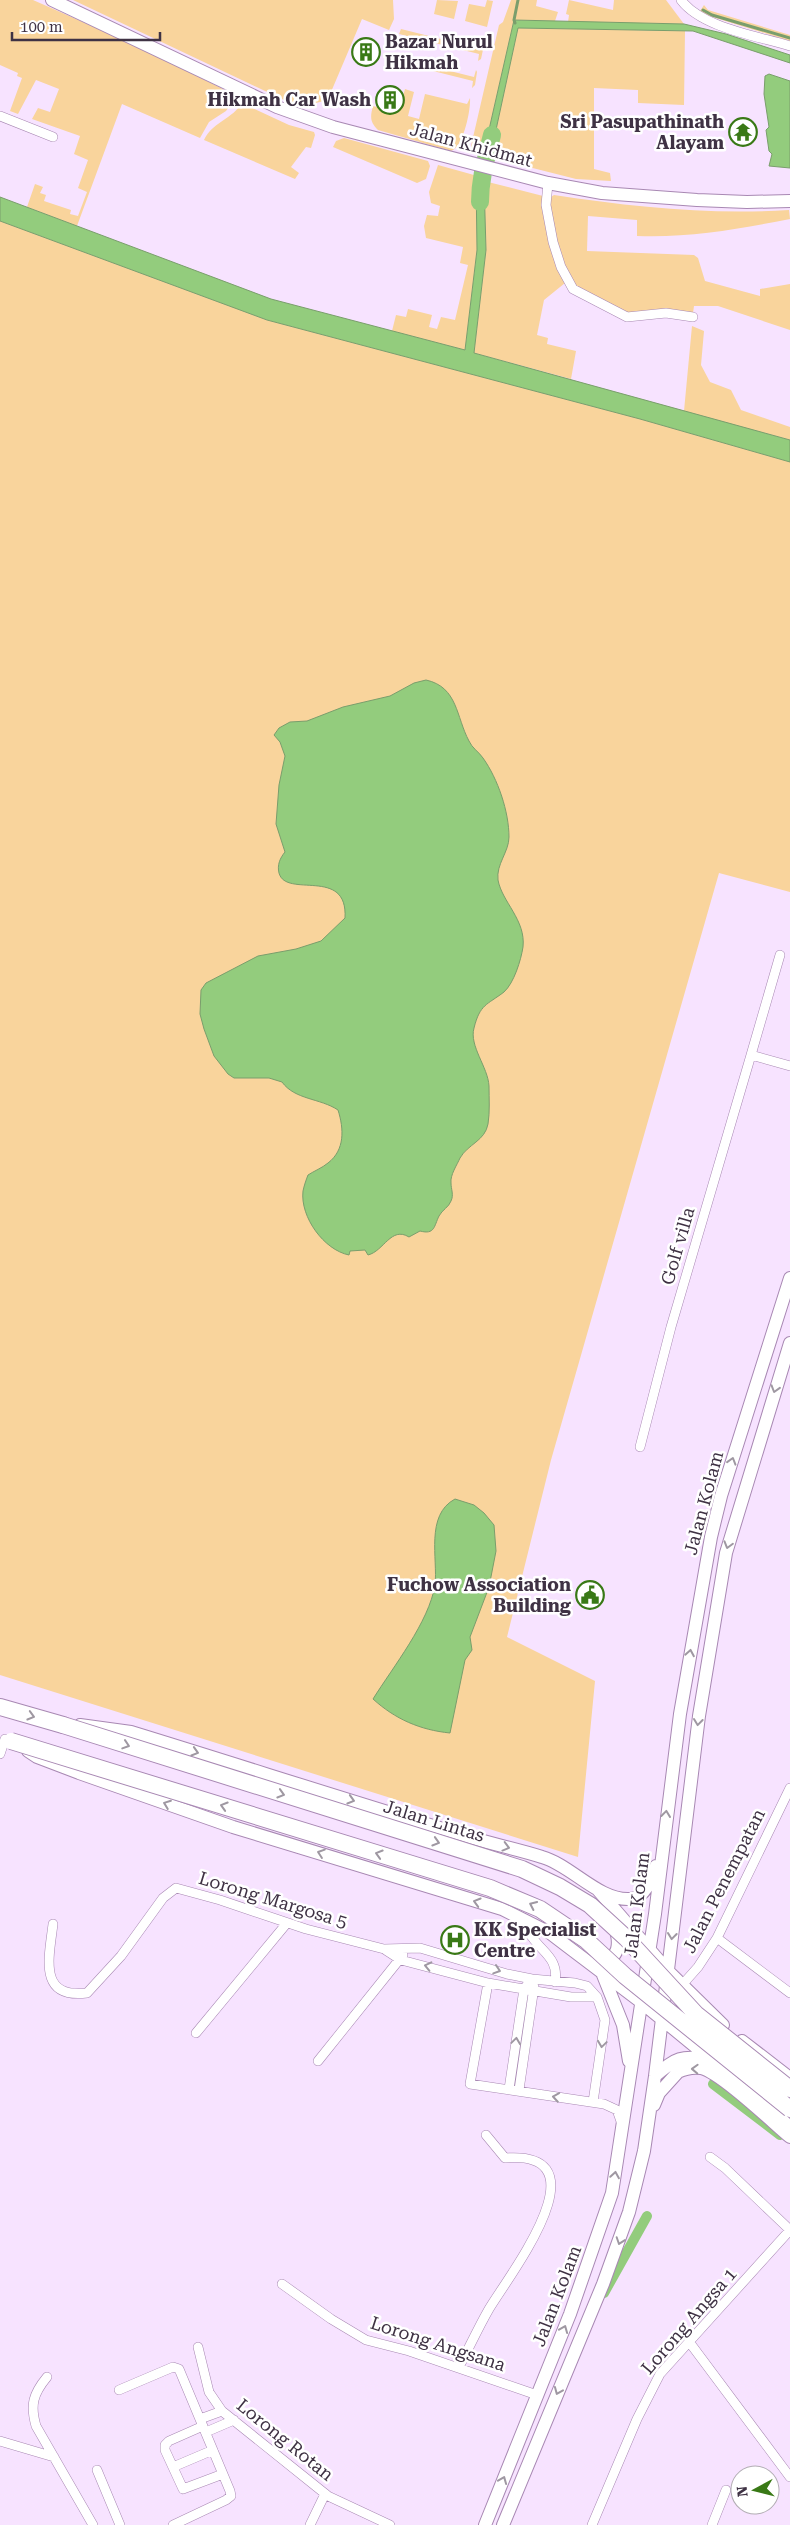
<svg xmlns="http://www.w3.org/2000/svg" width="790" height="2525" font-family="'Roboto Serif',serif">
  <rect width="100%" height="100%" fill="#f7e3ff"/>
  <path fill="#f9d49c" d="M0 0H33L135 45 221 88 230 95 231 104 226 111 209 122 200 138 122 104 77 226 27 207 35 184 43 187 40 193 46 195 44 201 71 210 70 214 78 216 87 192 78 188 88 160 74 154 80 136 32 119 38 108 50 112 59 89 36 80 18 114 10 111 22 78 17 76 18 73 0 65Z
    M73 0H393L394 19 389 30 362 19 331 92 324 101 299 107Z
    M437 0 458 1 454 19 434 14Z
    M487 0 493 1 487 27 465 21 469 4 485 7Z
    M511 0H537L536 6 558 12 555 21 514 20 483 156 474 154 471 146 499 25 503 22Z
    M569 0 613 10 614 0H666L684 24 568 22 569 15 566 14Z
    M704 5 708 10 790 35V41L706 15 700 11Z
    M518 28 685 31 684 105 638 103V90L594 88V169L610 173 611 181 576 179 493 158 491 153Z
    M401 29 481 49 483 42 484 45 481 59 478 61 479 54 399 34Z
    M394 57 474 77 476 70 477 72 475 85 472 88 473 81 393 61Z
    M405 89 414 92 408 116 419 119 425 94 467 104 470 98C471 110 463 148 451 151L378 130C370 122 370 117 373 106L398 113Z
    M240 106 250 107 289 125 314 132 315 135 311 148 306 147 291 167 299 173 295 179 204 140C212 123 229 120 240 106Z
    M344 138 428 161 430 166 426 179 417 183 333 147 336 141Z
    M438 165 474 175 476 178 477 250 465 350 392 331 396 315 406 317 408 309 432 315 429 327 437 329 441 317 455 320 468 265 460 263 463 247 426 238 424 226 427 215 438 216 440 206 431 203 429 192Z
    M484 181 543 196 565 283 544 300 537 335 548 338 547 344 576 351 571 379 474 353 486 250Z
    M554 195C633 207 710 215 789 210L790 219C739 229 689 238 637 236V220L588 216 587 251 694 255 698 258 705 281 760 296V289L790 284V330L718 306H694L693 313H628L575 285 563 266 556 241 549 198Z
    M0 221 267 320 640 419 790 462V892L719 873 551 1460 507 1637 595 1681 578 1857 0 1675Z
    M692 326 704 331 701 365 710 382 731 390 741 410 790 427V440L684 411Z"/>
  <path fill="#93cc7d" stroke="#7a9e6c" d="M514 20 684 24 726 34 790 55V63L693 31 518 28 491 153 493 158 483 156Z
    M769 74 790 81V168L769 166 772 154 769 151 766 130 769 127 764 94 765 76Z
    M476 178 484 181 486 250 474 353 790 440V462L640 419 267 320 0 221V197L271 299 465 350 477 250Z
    M426 680C458 687 456 717 469 741 472 748 479 752 483 758 498 779 509 812 509 837 509 852 496 864 498 880 502 902 526 920 523 947 521 960 514 983 504 992 487 1005 480 1004 474 1028 469 1046 488 1067 489 1086 489 1098 490 1112 488 1124 485 1141 468 1144 460 1158 457 1165 450 1175 451 1183 451 1189 454 1195 451 1201 449 1207 442 1210 439 1216 434 1226 435 1235 420 1231L409 1237C391 1226 384 1251 368 1255L365 1250 350 1251 349 1255C324 1250 300 1217 303 1191 304 1186 306 1180 308 1175 314 1171 322 1168 328 1163 345 1150 344 1129 338 1110 320 1098 295 1100 282 1082L269 1078H234L228 1074 214 1056 204 1029 200 1014 201 990 206 983 258 956 296 949 321 941 345 918C348 866 286 899 279 873 277 865 280 858 285 852L276 824 279 785 285 756 280 742 274 735 279 728 290 722 307 721 343 707 390 696 414 683Z
    M455 1499 474 1505 484 1513 494 1525 496 1551 489 1587 470 1637 472 1650 465 1660 450 1733C420 1730 395 1719 373 1699 393 1667 429 1622 435 1585 438 1559 425 1515 455 1499Z"/>
  <g fill="none" stroke-linecap="round" stroke-linejoin="round">
    <path stroke="#7a9e6c" stroke-width="3" d="M703 10 712 15 790 38
      M515 23 514 20 518 0"/>
    <path stroke="#93cc7d" stroke-width="10" d="M713 2084 780 2135
      M604 2293 647 2216"/>
    <path stroke="#93cc7d" stroke-width="18" d="M480 202C480 178 486 159 492 135"/>
    <defs>
      <path id="street" d="M681 0C702 28 758 36 790 46
        M0 116 53 137
        M548 183 546 205 553 242 561 267 573 289 627 317 666 313 693 317
        M751 1055 780 955
        M640 1447 671 1327 751 1055 790 1066
        M0 1754 5 1739
        M522 1919C525 1925 527 1932 532 1937 543 1953 559 1959 555 1982
        M53 1924C49 1958 38 1999 87 1993L121 1956 163 1898 176 1888 220 1900 306 1929 384 1949 401 1960 488 1983 571 1997H597
        M717 1938 790 1993
        M384 1949 420 1948 507 1974 532 1979 575 1983 587 1986 597 1997 605 2020 593 2102
        M488 1983 470 2084 604 2104 617 2110 622 2124
        M682 1985 698 1967 717 1938 790 1788
        M196 2033 287 1923
        M318 2061 403 1955
        M509 2089 524 1989 527 1985
        M519 2090 534 1987
        M710 2157 725 2168 790 2230
        M282 2284 331 2319 366 2340 409 2351 537 2395
        M690 2343 790 2477
        M198 2347 209 2392 222 2411 328 2496 390 2525
        M459 2367C469 2348 478 2328 489 2309 510 2274 607 2150 505 2158L486 2135
        M47 2377C33 2394 30 2405 36 2426L93 2525
        M119 2390 173 2367 179 2369 230 2491 231 2496 226 2500 173 2525
        M200 2419 222 2411
        M203 2426 169 2441 165 2445V2450L183 2489 223 2474
        M206 2432 234 2420
        M0 2441 54 2457
        M173 2467 213 2450
        M97 2470 120 2525
        M310 2525 325 2494
        M592 2525 637 2419 660 2374 790 2230
        M712 2525 726 2490"/>
      <path id="secondary" d="M52 0 277 107 333 127 548 183 602 193 697 200 747 202 790 201
        M80 1725 131 1732C245 1767 359 1804 473 1838 496 1845 520 1850 542 1857 571 1865 599 1901 630 1899 645 1898 653 1878 656 1866
        M28 1751 37 1757 79 1773 233 1827 502 1909 550 1933 567 1946 641 2002 758 2098 790 2127
        M598 1890 668 1971 723 2025
        M601 1961C620 1959 620 1943 615 1927
        M603 1975 623 2025 629 2061
        M742 2041 790 2078
        M655 2076C677 2057 680 2056 709 2059
        M654 2105 659 2093 678 2072C684 2069 693 2067 701 2068 721 2073 771 2121 790 2137
        M485 2525 570 2314 612 2193 655 1914 680 1714 711 1537 721 1496 790 1278
        M503 2525 603 2284 629 2212 644 2151 655 2076 699 1716 726 1553 790 1343"/>
      <path id="highway" d="M0 1707 63 1725"/>
    </defs>
    <use href="#street" stroke="#a888b3" stroke-width="10"/>
    <use href="#secondary" stroke="#a888b3" stroke-width="14"/>
    <use href="#highway" stroke="#a888b3" stroke-width="18"/>
    <use href="#street" stroke="#fff" stroke-width="9"/>
    <use href="#secondary" stroke="#fff" stroke-width="12"/>
    <use href="#highway" stroke="#fff" stroke-width="16"/>
    <defs>
      <path id="highway-bridge" d="M63 1725 522 1869 560 1887 590 1905 626 1938 696 2014 790 2089
        M11 1741 490 1888 540 1909 586 1940 625 1976 790 2109"/>
    </defs>
    <use href="#highway-bridge" stroke="#a888b3" stroke-width="18" stroke-linecap="butt"/>
    <use href="#highway-bridge" stroke="#fff" stroke-width="16"/>
  </g>
  <defs><path id="oneway-chevron" d="M-2-3.5L2.5 0L-2 3.5" fill="none" stroke-width="1.6" stroke-linecap="round" stroke-linejoin="round" transform="scale(1.25)"/></defs>
  <g stroke="#9f98a2">
    <use href="#oneway-chevron" transform="translate(775 1389) rotate(107)"/>
    <use href="#oneway-chevron" transform="translate(732 1461) rotate(-73)"/>
    <use href="#oneway-chevron" transform="translate(728 1545) rotate(106)"/>
    <use href="#oneway-chevron" transform="translate(690 1653) rotate(-80)"/>
    <use href="#oneway-chevron" transform="translate(31 1716) rotate(16)"/>
    <use href="#oneway-chevron" transform="translate(698 1722) rotate(97)"/>
    <use href="#oneway-chevron" transform="translate(126 1745) rotate(18)"/>
    <use href="#oneway-chevron" transform="translate(195 1752) rotate(17)"/>
    <use href="#oneway-chevron" transform="translate(281 1794) rotate(17)"/>
    <use href="#oneway-chevron" transform="translate(351 1800) rotate(17)"/>
    <use href="#oneway-chevron" transform="translate(167 1804) rotate(-159)"/>
    <use href="#oneway-chevron" transform="translate(224 1806) rotate(-163)"/>
    <use href="#oneway-chevron" transform="translate(666 1814) rotate(-83)"/>
    <use href="#oneway-chevron" transform="translate(436 1842) rotate(17)"/>
    <use href="#oneway-chevron" transform="translate(506 1847) rotate(15)"/>
    <use href="#oneway-chevron" transform="translate(321 1853) rotate(-161)"/>
    <use href="#oneway-chevron" transform="translate(379 1854) rotate(-163)"/>
    <use href="#oneway-chevron" transform="translate(477 1902) rotate(-164)"/>
    <use href="#oneway-chevron" transform="translate(533 1905) rotate(-155)"/>
    <use href="#oneway-chevron" transform="translate(672 1936) rotate(97)"/>
    <use href="#oneway-chevron" transform="translate(428 1966) rotate(-167)"/>
    <use href="#oneway-chevron" transform="translate(497 1970) rotate(18)"/>
    <use href="#oneway-chevron" transform="translate(516 2041) rotate(-82)"/>
    <use href="#oneway-chevron" transform="translate(602 2044) rotate(98)"/>
    <use href="#oneway-chevron" transform="translate(695 2069) rotate(-178)"/>
    <use href="#oneway-chevron" transform="translate(556 2097) rotate(-171)"/>
    <use href="#oneway-chevron" transform="translate(615 2175) rotate(-81)"/>
    <use href="#oneway-chevron" transform="translate(620 2241) rotate(109)"/>
    <use href="#oneway-chevron" transform="translate(564 2329) rotate(-68)"/>
    <use href="#oneway-chevron" transform="translate(558 2391) rotate(113)"/>
    <use href="#oneway-chevron" transform="translate(503 2480) rotate(-68)"/>
  </g>
  <defs>
    <symbol id="building-ring" viewBox="-11 -11 22 22"><circle r="9.5" fill="#fff" stroke="#397916" stroke-width="1.5"/><path d="M-4-6H4V6H1V3H-1V6H-4ZM-2.5-4.3h1.7v1.8h-1.7ZM.8-4.3h1.7v1.8H.8ZM-2.5-1h1.7V.8h-1.7ZM.8-1h1.7V.8H.8Z" fill="#397916"/></symbol>
    <symbol id="temple-ring" viewBox="-11 -11 22 22"><circle r="9.5" fill="#fff" stroke="#397916" stroke-width="1.5"/><path d="M0-6L5-2H3V0L6.5 2.5H4V6H1.5V3h-3V6H-4V2.5H-6.5L-3 0V-2H-5Z" fill="#397916"/></symbol>
    <symbol id="civic-ring" viewBox="-11 -11 22 22"><circle r="9.5" fill="#fff" stroke="#397916" stroke-width="1.5"/><path d="M-.6-6.5H3V-4.5H.6V-3L4-1V1h2V6H-6V1h2V-1L-.6-3ZM-1.2 2.5V6h2.4V2.5Z" fill="#397916"/></symbol>
    <symbol id="hospital-ring" viewBox="-11 -11 22 22"><circle r="9.5" fill="#fff" stroke="#397916" stroke-width="1.5"/><path d="M-5-5h3v3.5h4V-5h3V5h-3V1.5h-4V5h-3Z" fill="#397916"/></symbol>
  </defs>
  <g fill-rule="evenodd">
    <use href="#building-ring" x="350" y="36" width="32" height="32"/>
    <use href="#building-ring" x="374" y="84" width="32" height="32"/>
    <use href="#temple-ring" x="727" y="116" width="32" height="32"/>
    <use href="#civic-ring" x="574" y="1579" width="32" height="32"/>
    <use href="#hospital-ring" x="439" y="1924" width="32" height="32"/>
  </g>
  <g text-anchor="middle" stroke-width="5" stroke-linejoin="round" paint-order="stroke">
    <g font-size="18" font-weight="bold" fill="#3f3244" stroke="#fff" text-anchor="end">
      <text x="385" y="48" text-anchor="start">Bazar Nurul<tspan x="385" dy="21">Hikmah</tspan></text>
      <text x="371" y="106">Hikmah Car Wash</text>
      <text x="724" y="128">Sri Pasupathinath<tspan x="724" dy="21">Alayam</tspan></text>
      <text x="571" y="1591">Fuchow Association<tspan x="571" dy="21">Building</tspan></text>
      <text x="474" y="1936" text-anchor="start">KK Specialist<tspan x="474" dy="21">Centre</tspan></text>
    </g>
    <g font-size="18" fill="#3f3244" stroke="#fff">
      <text transform="translate(471 145) rotate(15)" y="6">Jalan Khidmat</text>
      <text transform="translate(678 1246) rotate(-74)" y="6">Golf villa</text>
      <text transform="translate(704 1503) rotate(-75)" y="6">Jalan Kolam</text>
      <text transform="translate(434 1821) rotate(17)" y="6">Jalan Lintas</text>
      <text transform="translate(724 1881) rotate(-63)" y="6">Jalan Penempatan</text>
      <text transform="translate(273 1900) rotate(17)" y="6">Lorong Margosa 5</text>
      <text transform="translate(637 1905) rotate(-83)" y="6">Jalan Kolam</text>
      <text transform="translate(557 2296) rotate(-69)" y="6">Jalan Kolam</text>
      <text transform="translate(689 2321) rotate(-49)" y="6">Lorong Angsa 1</text>
      <text transform="translate(438 2344) rotate(18)" y="6">Lorong Angsana</text>
      <text transform="translate(285 2440) rotate(39)" y="6">Lorong Rotan</text>
    </g>
  </g>
  <g transform="translate(755 2490) rotate(263)"><circle r="24" fill="#ffffff" stroke="#b2adb4"/>
  <path d="M0-4L9 19L0 12L-9 19Z" fill="#397916"/>
  <text y="-8" font-size="14" font-weight="bold" text-anchor="middle" fill="#3f3244">N</text>
  </g>
  <path d="M12 32v8h148v-8" fill="none" stroke="#3f3244" stroke-width="2.5"/>
  <text x="20" y="32" font-size="15" fill="#3f3244" stroke="#ffffff" stroke-width="4" paint-order="stroke">100 m</text>
</svg>
